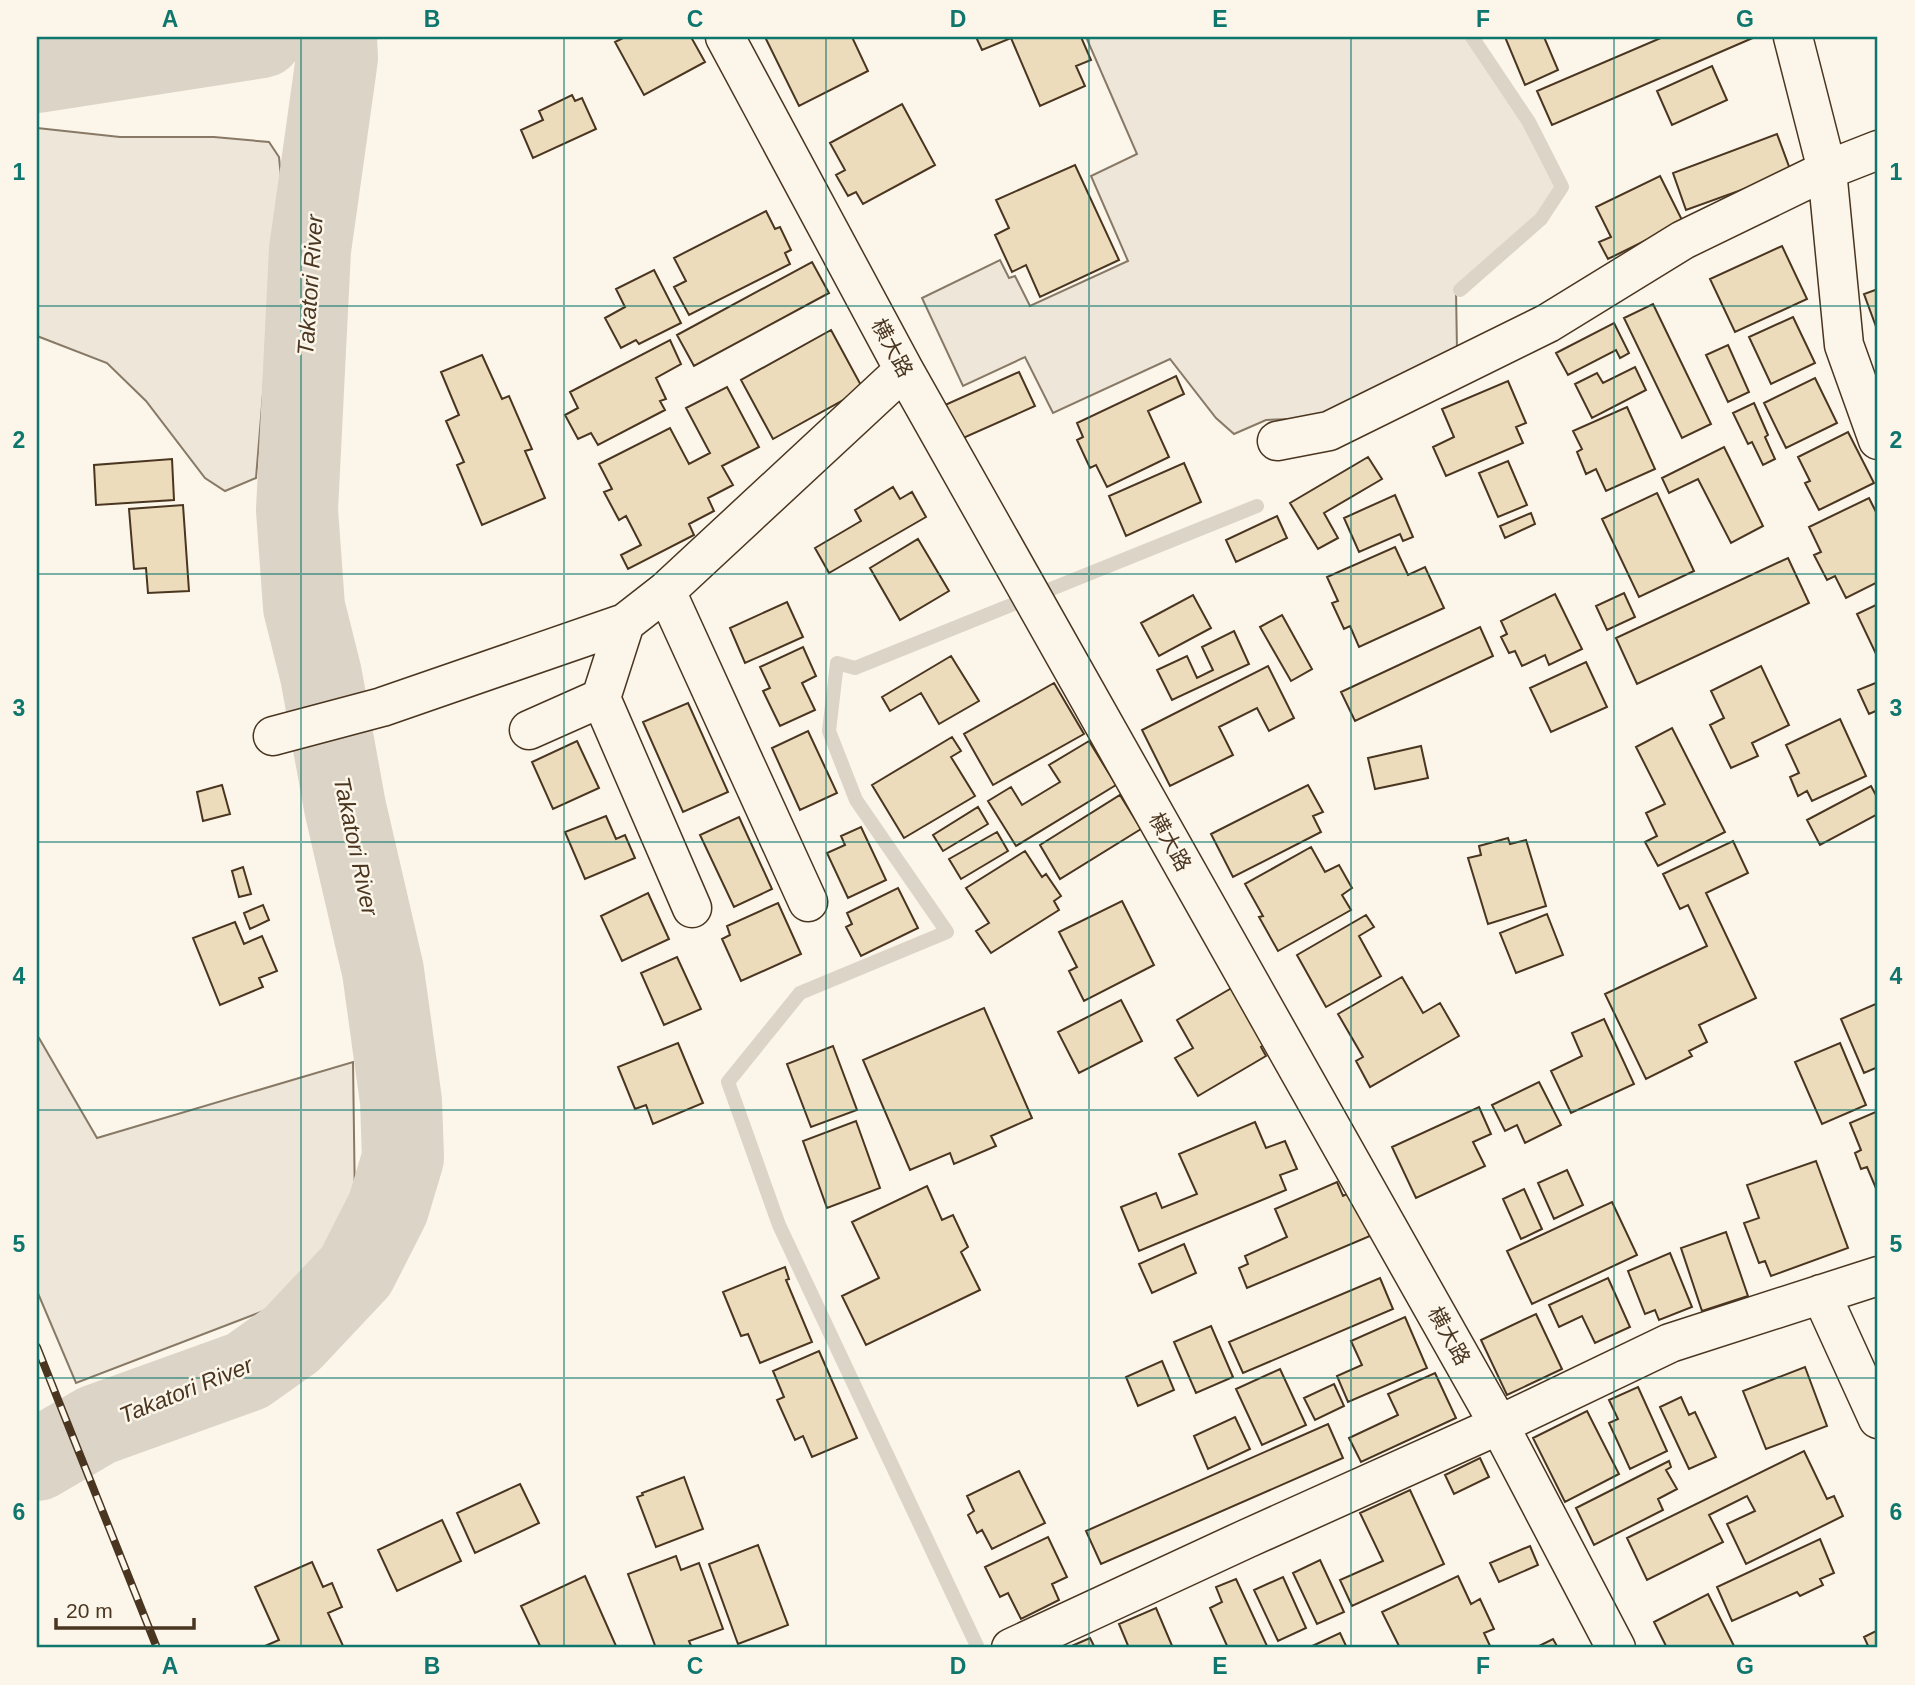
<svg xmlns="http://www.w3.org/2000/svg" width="1915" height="1685" font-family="Helvetica,'Noto Sans JP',sans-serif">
  <rect width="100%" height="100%" fill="#fbf6e9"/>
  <path fill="#ede6d9" stroke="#887966" stroke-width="2" d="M1086 37H1467L1511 100 1555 184 1556 200 1456 290 1457 350 1317 418 1266 420 1234 434 1216 418 1170 359 1053 413 1025 357 963 386 922 298 1000 260 1009 278 1015 276 1030 306 1128 261 1091 176 1137 154Z
    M37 128 120 137H214L269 142 279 157 281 177 256 478 225 491 205 478 146 401 107 363 37 336Z
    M39 1038 97 1138 353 1062 355 1206 316 1264 266 1310 76 1383 37 1291V1039Z"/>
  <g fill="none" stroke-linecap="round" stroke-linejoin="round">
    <path stroke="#dcd4c6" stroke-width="14" d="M1460 290 1541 219 1562 187 1529 122 1472 37
      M978 1648 779 1225 728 1082 800 993 947 932 856 800 829 731 837 663 855 668 1257 506"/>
    <path stroke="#dcd4c6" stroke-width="82" d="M37 72 262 37
      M37 1460 97 1425 247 1371 292 1339 356 1271 388 1208 403 1158 401 1101 383 971 345 807 321 675 304 607 297 510 310 250 337 58 336 37"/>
  </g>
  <path fill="#ecdcbc" stroke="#4a3520" stroke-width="2" d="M625 37H691L705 62 644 95 615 42Z
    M765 37H852L868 71 799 106Z
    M976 37H1081L1091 60 1076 66 1085 86 1040 106 1011 38 982 50Z
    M1505 37H1544L1558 70 1525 85Z
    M1663 37H1755L1552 125 1537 91Z
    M1712 66 1727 100 1672 125 1657 91Z
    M572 95 575 101 582 98 596 129 533 158 521 130 543 120 539 111Z
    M902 104 935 165 863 204 856 192 848 196 836 175 845 170 830 143Z
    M1777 134 1791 172 1686 210 1673 173Z
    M1075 165 1119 260 1040 297 1026 265 1012 272 995 235 1009 228 996 200Z
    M1660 176 1683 222 1608 259 1599 242 1611 237 1596 207Z
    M766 211 775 229 780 227 791 250 785 253 790 264 689 315 674 287 686 281 674 258Z
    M1782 246 1807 299 1735 332 1710 279Z
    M812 262 829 293 694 366 677 335Z
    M654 270 681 323 639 344 636 340 621 348 605 318 625 307 616 289Z
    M1878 289V332L1864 294Z
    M1653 304 1711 424 1682 438 1624 318Z
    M1793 317 1815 363 1771 384 1749 337Z
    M1614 323 1629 353 1620 358 1616 350 1568 375 1556 353Z
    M831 330 863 389 773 439 741 380Z
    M670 340 681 364 656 378 666 399 660 401 665 410 598 445 591 433 578 439 565 415 578 408 570 392Z
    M1728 345 1749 392 1728 402 1706 355Z
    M482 355 502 399 509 396 532 449 525 451 545 498 482 525 457 465 464 462 446 421 459 415 441 372Z
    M1635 367 1646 390 1592 418 1575 384 1597 373 1603 383Z
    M1019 372 1035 406 961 439 945 405Z
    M1176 376 1184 394 1148 411 1169 457 1107 487 1096 465 1090 468 1077 440 1083 437 1077 423Z
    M1815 378 1837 423 1786 448 1764 403Z
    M1508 381 1526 423 1516 427 1523 443 1446 476 1433 447 1454 437 1442 409Z
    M727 387 759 447 722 466 733 485 708 498 714 511 689 524 694 535 628 569 621 555 641 545 626 516 619 520 604 492 612 489 599 464 670 428 689 464 710 453 686 408Z
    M1754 403 1768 435 1765 437 1775 459 1763 465 1752 442 1748 444 1733 413Z
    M1627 407 1655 469 1606 491 1596 469 1586 474 1577 452 1582 449 1573 431Z
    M1848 432 1874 483 1819 510 1805 483 1810 481 1798 457Z
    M1724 447 1763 526 1731 543 1698 479 1669 493 1662 478Z
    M1368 457 1382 479 1324 513 1338 538 1318 549 1290 503Z
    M172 459 174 500 96 505 94 465Z
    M1508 461 1527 505 1498 517 1479 473Z
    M1184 463 1201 502 1126 536 1109 496Z
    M893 487 900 499 912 492 926 517 829 573 815 548 861 521 855 510Z
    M1657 493 1694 571 1639 597 1602 519Z
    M1395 495 1413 537 1403 541 1400 534 1359 552 1344 518Z
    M1869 498 1878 516V582L1846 598 1835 576 1827 580 1814 555 1821 552 1809 527Z
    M183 505 189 591 148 593 146 568 134 569 129 509Z
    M1531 513 1535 524 1505 538 1500 526Z
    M1277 516 1287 538 1236 562 1226 540Z
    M918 539 949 591 900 620 870 568Z
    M1395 547 1408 575 1425 567 1444 608 1359 647 1350 626 1344 629 1332 603 1338 601 1327 577Z
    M1788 558 1809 603 1637 684 1616 638Z
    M1624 593 1635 617 1607 630 1596 606Z
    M1555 594 1582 649 1549 665 1545 655 1522 666 1515 651 1509 653 1501 637 1507 634 1501 621Z
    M1193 595 1211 628 1159 656 1141 623Z
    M787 602 803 637 745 663 730 628Z
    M1878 604V653L1876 654 1857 614Z
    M1282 615 1312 669 1291 681 1260 627Z
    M1480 627 1493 656 1355 721 1341 692Z
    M1234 631 1249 664 1172 700 1157 670 1187 656 1197 678 1213 670 1202 647Z
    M803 647 816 676 802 683 815 710 780 726 763 691 770 688 760 667Z
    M951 656 979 701 939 724 921 693 890 711 882 697Z
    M1586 662 1607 707 1551 732 1530 688Z
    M1268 666 1294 718 1269 731 1257 708 1219 727 1233 755 1170 786 1142 730Z
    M1761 666 1789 725 1752 743 1758 756 1731 768 1710 725 1724 718 1711 691Z
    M1878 682V710L1869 714 1858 690Z
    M1054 683 1084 734 993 785 964 734Z
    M688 703 728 792 683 812 643 722Z
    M1840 719 1866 776 1812 801 1807 791 1798 796 1790 777 1799 773 1786 745Z
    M1672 728 1725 832 1658 866 1645 842 1657 836 1646 813 1665 804 1636 747Z
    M808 731 837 793 800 810 772 748Z
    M952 737 961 751 951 757 975 796 904 838 872 785Z
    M577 741 599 788 553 809 532 762Z
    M1089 741 1116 785 1016 846 988 801 1011 787 1022 805 1060 782 1049 765Z
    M1421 746 1428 778 1375 789 1368 758Z
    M222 785 230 814 203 821 197 792Z
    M1308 785 1323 812 1313 816 1321 832 1233 877 1211 834Z
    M1871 786 1878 799V814L1820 845 1807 820Z
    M1120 795 1141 829 1060 879 1040 845Z
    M978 807 988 824 943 851 933 835Z
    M606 816 616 839 625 835 635 858 585 879 565 832Z
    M739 817 772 889 734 907 700 835Z
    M861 827 886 880 848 898 827 853 845 845 841 836Z
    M997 832 1008 851 961 879 949 859Z
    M1508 838 1510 844 1526 840 1546 906 1488 924 1468 858 1481 855 1479 846Z
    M1733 841 1748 873 1706 893 1756 998 1699 1025 1707 1042 1689 1051 1692 1056 1646 1079 1605 994 1707 946 1688 905 1680 909 1663 874Z
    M1311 847 1325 872 1339 865 1352 888 1342 895 1351 910 1278 951 1259 917 1263 916 1245 884Z
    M1025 851 1042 877 1046 874 1061 896 1054 901 1059 910 991 953 976 931 989 923 966 888Z
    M243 867 251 894 239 897 232 871Z
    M898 888 918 928 861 956 846 927 852 924 847 913Z
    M648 893 669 939 622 961 601 916Z
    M1122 901 1154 965 1084 1001 1069 971 1077 967 1059 932Z
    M778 903 801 954 741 981 722 939 730 935 727 926Z
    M263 905 269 920 250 929 244 913Z
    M1547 914 1563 955 1516 973 1500 933Z
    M1366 915 1374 927 1359 936 1381 976 1326 1007 1297 955Z
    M235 922 244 944 262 936 277 971 259 978 263 987 220 1005 193 938Z
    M677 957 701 1009 664 1025 641 973Z
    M1402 977 1423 1013 1440 1003 1459 1036 1370 1087 1356 1061 1363 1057 1338 1014Z
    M1235 986 1269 1043 1261 1047 1266 1056 1198 1096 1175 1058 1193 1048 1177 1020Z
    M1121 1000 1142 1041 1079 1073 1058 1032Z
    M1878 1003V1067L1864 1073 1841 1019Z
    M984 1008 1032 1118 991 1136 996 1146 954 1164 950 1153 910 1170 863 1060Z
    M1604 1019 1634 1084 1571 1113 1551 1071 1582 1056 1572 1033Z
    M678 1043 703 1103 653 1124 646 1105 635 1109 618 1067Z
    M1840 1043 1866 1105 1822 1124 1795 1062Z
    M833 1046 857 1110 811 1127 787 1064Z
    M1539 1082 1561 1125 1525 1143 1517 1125 1505 1131 1492 1105Z
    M1479 1107 1491 1134 1473 1142 1485 1166 1416 1198 1392 1147Z
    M1878 1111V1193L1867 1167 1861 1169 1855 1153 1861 1150 1850 1123Z
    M856 1121 880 1188 827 1208 803 1141Z
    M1255 1122 1266 1148 1285 1141 1297 1169 1280 1175 1286 1190 1139 1251 1121 1207 1156 1193 1162 1208 1197 1194 1179 1154Z
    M1816 1161 1848 1248 1771 1276 1765 1261 1759 1263 1744 1223 1759 1218 1747 1185Z
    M1567 1170 1583 1205 1554 1219 1538 1183Z
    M1337 1182 1343 1196 1351 1192 1370 1236 1247 1288 1239 1268 1248 1264 1245 1256 1287 1237 1275 1209Z
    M927 1186 942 1220 953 1215 968 1247 961 1252 980 1290 866 1345 842 1296 879 1278 852 1222Z
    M1524 1189 1542 1229 1521 1239 1503 1199Z
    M1612 1202 1637 1255 1532 1304 1507 1251Z
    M1726 1232 1748 1296 1702 1311 1681 1248Z
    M1184 1244 1196 1273 1152 1293 1139 1264Z
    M1670 1253 1692 1307 1659 1320 1655 1310 1645 1314 1628 1271Z
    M785 1267 789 1279 786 1280 812 1342 760 1363 748 1334 741 1336 723 1292Z
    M1380 1278 1393 1309 1243 1373 1229 1342Z
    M1608 1278 1630 1327 1595 1343 1582 1316 1559 1327 1549 1305Z
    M1536 1314 1562 1369 1507 1395 1481 1340Z
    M1405 1317 1427 1368 1348 1402 1337 1376 1362 1365 1351 1341Z
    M1211 1326 1233 1377 1196 1393 1174 1342Z
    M819 1351 857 1438 812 1457 803 1436 795 1440 777 1400 784 1397 773 1371Z
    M1162 1361 1174 1390 1138 1406 1126 1377Z
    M1805 1367 1827 1426 1766 1449 1743 1391Z
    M1280 1369 1306 1425 1262 1445 1236 1389Z
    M1435 1373 1456 1418 1361 1462 1349 1438 1398 1415 1388 1394Z
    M1334 1384 1344 1406 1315 1420 1304 1398Z
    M1638 1387 1667 1451 1630 1469 1609 1423 1618 1419 1609 1400Z
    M1681 1397 1689 1415 1695 1412 1716 1457 1689 1469 1660 1407Z
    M1587 1411 1619 1474 1565 1502 1533 1438Z
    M1235 1417 1250 1449 1208 1469 1194 1436Z
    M1328 1424 1343 1458 1101 1564 1086 1531Z
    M1804 1451 1827 1499 1834 1496 1843 1516 1746 1564 1727 1524 1755 1511 1747 1496 1709 1515 1723 1542 1647 1580 1627 1538Z
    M1480 1458 1489 1477 1454 1494 1445 1475Z
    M1669 1461 1671 1467 1666 1470 1677 1489 1658 1499 1663 1510 1594 1545 1576 1508Z
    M1019 1471 1045 1523 992 1549 982 1530 977 1533 968 1515 974 1511 967 1496Z
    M684 1477 703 1529 656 1547 637 1497 643 1495 642 1493Z
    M520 1484 539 1523 475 1553 457 1513Z
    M1410 1490 1444 1564 1352 1606 1340 1580 1383 1561 1360 1513Z
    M442 1520 461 1561 397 1591 378 1550Z
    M1048 1537 1067 1577 1052 1584 1059 1600 1021 1619 1008 1593 1000 1597 985 1567Z
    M1820 1539 1834 1573 1820 1579 1823 1585 1800 1596 1797 1592 1732 1621 1717 1587Z
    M758 1545 788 1625 738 1644 709 1564Z
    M1530 1546 1538 1565 1499 1582 1490 1563Z
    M676 1556 681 1570 699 1563 723 1629 689 1641 692 1648H656L628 1574Z
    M1320 1560 1344 1612 1317 1624 1293 1573Z
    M312 1562 323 1587 332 1583 342 1607 328 1613 344 1648H265V1646L279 1640 255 1587Z
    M585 1576 616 1646 611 1648H541L521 1606Z
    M1458 1576 1471 1604 1480 1599 1494 1629 1484 1633 1491 1648H1400L1382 1612Z
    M1283 1577 1306 1628 1278 1641 1254 1590Z
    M1236 1579 1267 1646 1263 1648H1228L1210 1608 1222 1602 1216 1587Z
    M1708 1594 1735 1648H1667L1654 1622Z
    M1156 1608 1173 1648H1129L1119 1624Z
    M1878 1630V1648H1869L1864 1637Z
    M1340 1633 1347 1648H1308Z
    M1090 1638 1095 1648H1067Z
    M1553 1639 1558 1648H1535Z"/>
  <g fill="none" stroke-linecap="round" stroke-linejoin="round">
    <defs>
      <path id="minor" d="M725 37 904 370 1499 1425 1616 1648
        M1793 37 1827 170 1844 345 1878 440
        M1277 441 1329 431 1548 323 1683 240 1827 170 1878 150
        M666 591 808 902
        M625 623 601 698 692 908
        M529 730 601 698
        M273 736 382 707 625 623 666 591 904 370
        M1821 1294 1878 1419
        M1011 1648 1246 1539 1499 1425 1670 1343 1878 1276"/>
    </defs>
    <use href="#minor" stroke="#4a3520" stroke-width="41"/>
    <use href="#minor" stroke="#fbf6e9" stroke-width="38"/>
    <defs>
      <path id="rail" d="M37 1347 157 1648"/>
    </defs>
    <use href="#rail" stroke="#4a3520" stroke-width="8"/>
    <use href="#rail" stroke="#fbf6e9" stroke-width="5" stroke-dasharray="16" stroke-linecap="butt"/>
  </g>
  <path fill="none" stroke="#0f766e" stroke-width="2" stroke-opacity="0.55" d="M301 37V1648M564 37V1648M826 37V1648M1089 37V1648M1351 37V1648M1614 37V1648M37 306H1878M37 574H1878M37 842H1878M37 1110H1878M37 1378H1878"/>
  <g text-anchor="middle" stroke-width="5" stroke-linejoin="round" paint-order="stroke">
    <g font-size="21" fill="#4a3520" stroke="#fbf6e9">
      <text transform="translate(892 348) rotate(62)" y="7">横大路</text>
      <text transform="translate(1170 842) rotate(61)" y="7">横大路</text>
      <text transform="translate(1449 1336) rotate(61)" y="7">横大路</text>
    </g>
    <g font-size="23" font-style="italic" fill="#4a3520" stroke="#fbf6e9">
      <text transform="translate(310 285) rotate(-86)" y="8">Takatori River</text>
      <text transform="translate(356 846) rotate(78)" y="8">Takatori River</text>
      <text transform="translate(186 1390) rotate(-22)" y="8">Takatori River</text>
    </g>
  </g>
  <rect width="1915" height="1685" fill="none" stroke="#fbf6e9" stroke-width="77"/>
  <path d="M56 1618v10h138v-10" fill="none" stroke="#4a3520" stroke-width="3.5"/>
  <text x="66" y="1618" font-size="21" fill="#4a3520" stroke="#fbf6e9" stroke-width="5" paint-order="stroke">20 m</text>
  <rect x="38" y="38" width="1838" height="1608" fill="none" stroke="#0f766e" stroke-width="2.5"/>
  <g font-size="23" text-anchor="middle" font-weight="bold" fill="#0f766e">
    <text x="170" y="27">A</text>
    <text x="432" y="27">B</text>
    <text x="695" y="27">C</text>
    <text x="958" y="27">D</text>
    <text x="1220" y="27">E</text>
    <text x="1483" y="27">F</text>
    <text x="1745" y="27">G</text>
    <text x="19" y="180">1</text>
    <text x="1896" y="180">1</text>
    <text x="19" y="448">2</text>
    <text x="1896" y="448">2</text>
    <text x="19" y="716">3</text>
    <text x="1896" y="716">3</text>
    <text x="19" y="984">4</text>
    <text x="1896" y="984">4</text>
    <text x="19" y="1252">5</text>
    <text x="1896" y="1252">5</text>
    <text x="19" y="1520">6</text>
    <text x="1896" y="1520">6</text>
    <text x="170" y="1674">A</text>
    <text x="432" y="1674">B</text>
    <text x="695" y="1674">C</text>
    <text x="958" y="1674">D</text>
    <text x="1220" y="1674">E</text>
    <text x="1483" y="1674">F</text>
    <text x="1745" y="1674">G</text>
  </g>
</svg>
